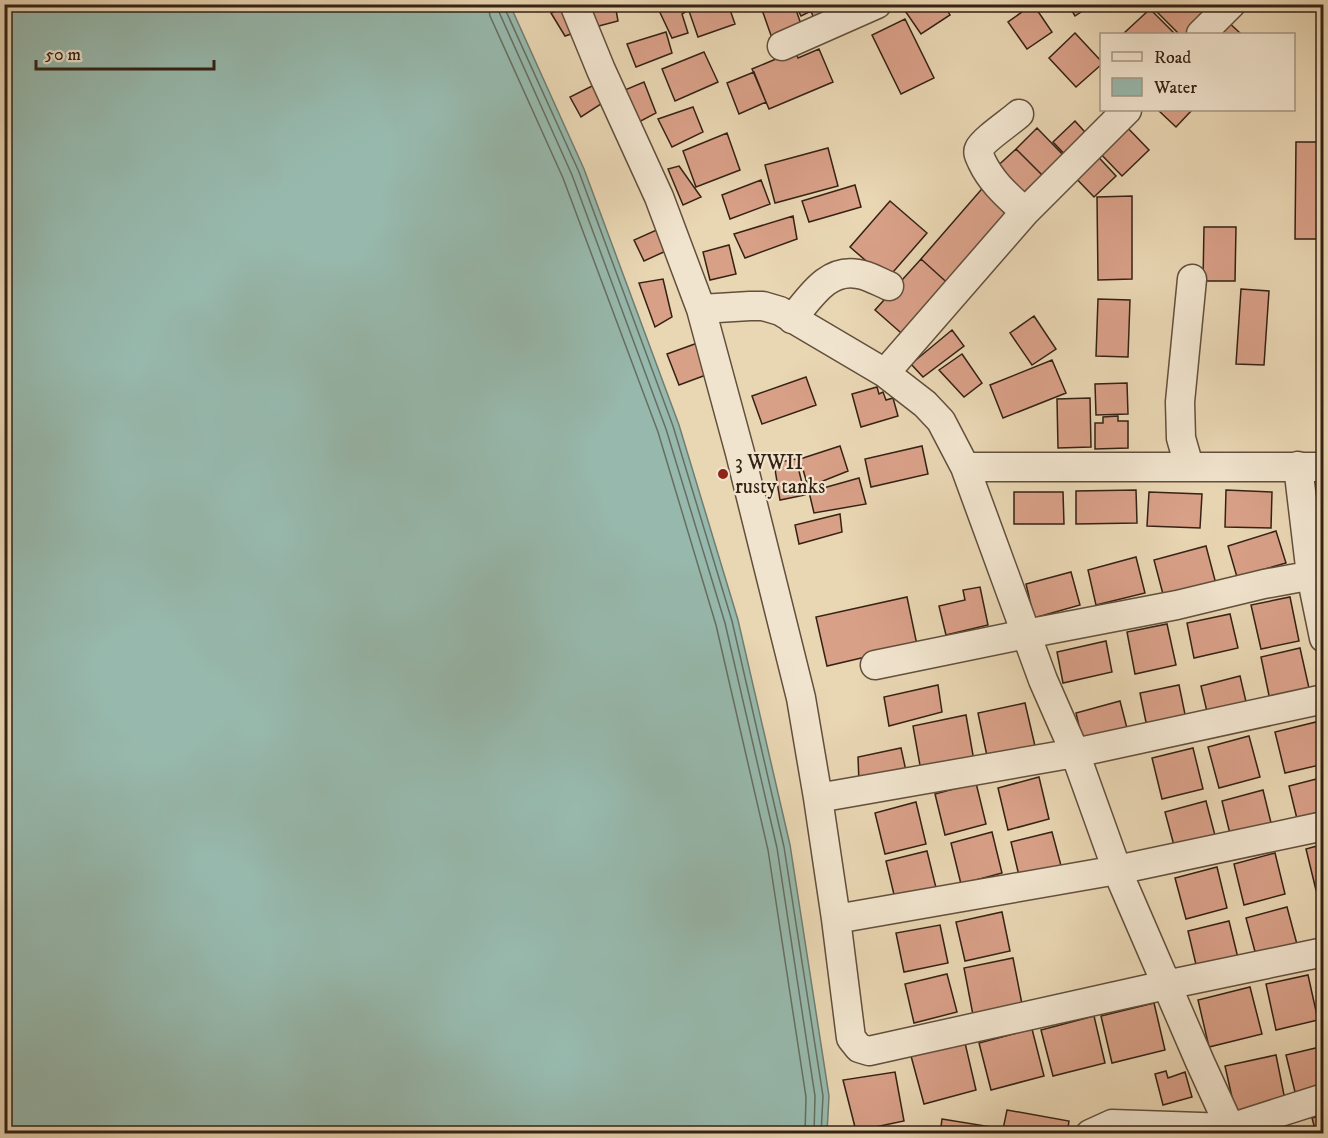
<svg xmlns="http://www.w3.org/2000/svg" width="1328" height="1138" font-family="'IM FELL DW Pica',serif">
  <rect width="100%" height="100%" fill="#e9d6b3"/>
  <filter id="stains"><feTurbulence type="fractalNoise" baseFrequency=".00333" numOctaves="4"/><feColorMatrix values="0 0 0 0 .2 0 0 0 0 .09 0 0 0 0 .02 0 0 0 .5 -.17"/></filter>
  <radialGradient id="worn" r=".72"><stop offset=".6" stop-color="#630" stop-opacity="0"/><stop offset="1" stop-color="#630" stop-opacity=".3"/></radialGradient>
  <path fill="#97b9ad" stroke="#707d70" stroke-width="1.5" d="M5 4 510 5 584 169 679 425 738 620 790 845 829 1096 827 1133H5Z"/>
  <g fill="none" stroke-linecap="round" stroke-linejoin="round">
    <path stroke="#666e60" stroke-width="1.5" d="M488 4 490 16 563 178 658 432 716 625 768 850 806 1097 805 1134
      M497 4 499 12 572 175 666 429 725 623 777 848 815 1096 814 1134
      M505 4V9L579 172 673 426 732 621 784 847 823 1096 821 1134"/>
  </g>
  <path fill="#d9a088" stroke="#352214" stroke-width="1.5" d="M584 4H615L618 21 591 28Z
    M656 4H698L682 14 688 33 672 38Z
    M707 4H728L735 24 698 37 689 11Z
    M760 4H794L803 30 773 41Z
    M795 4H846L814 19 811 11 801 16Z
    M944 4 950 15 921 34 901 5Z
    M1033 4 1052 32 1027 49 1008 22Z
    M1068 4H1093L1075 16Z
    M1160 4H1213L1193 34H1179L1155 10Z
    M567 6 577 32 565 36 551 13Z
    M1150 9 1175 34H1123Z
    M905 19 934 78 901 94 872 35Z
    M1225 19 1241 34H1210Z
    M666 32 672 53 636 67 627 44Z
    M1075 33 1102 62V64L1076 87 1049 58Z
    M819 49 833 82 769 109 752 69 795 51 798 58Z
    M704 52 718 82 675 101 662 69Z
    M754 72 766 102 739 114 727 83Z
    M644 82 656 113 637 123 620 92Z
    M594 85 604 102 581 117 570 97Z
    M693 107 703 132 672 147 658 119Z
    M1158 110H1192L1176 127Z
    M1075 121 1093 141 1072 162 1053 142Z
    M1122 122 1149 150 1122 176 1095 148Z
    M1037 128 1068 160 1048 181 1016 149Z
    M727 133 740 170 696 187 683 151Z
    M1296 142H1324V239H1295Z
    M828 148 838 186 775 203 765 165Z
    M1016 149 1048 181 1023 202 990 173Z
    M1091 149 1116 176 1094 197 1068 170Z
    M679 166 701 197 683 205 668 169Z
    M761 180 770 204 730 219 722 195Z
    M987 183 1020 212 953 288 921 259Z
    M855 185 861 207 809 222 802 201Z
    M1132 196V279L1098 280 1097 197Z
    M890 201 927 233 887 279 850 247Z
    M793 216 797 239 745 258 734 234Z
    M1204 227H1236L1235 281H1203Z
    M661 228 668 250 644 261 634 240Z
    M729 245 736 274 710 280 703 252Z
    M921 259 953 288 908 339 875 310Z
    M663 279 672 317 655 327 639 283Z
    M1241 289 1269 291 1264 365 1236 364Z
    M1098 299 1130 300 1128 357 1096 356Z
    M1034 316 1056 349 1032 365 1010 333Z
    M952 330 964 346 923 377 911 364Z
    M703 341 714 372 679 385 667 354Z
    M962 354 982 383 964 397 939 370Z
    M1052 360 1066 393 1003 418 990 385Z
    M806 377 816 405 762 424 752 396Z
    M1127 383 1128 414 1096 415 1095 384Z
    M877 387 879 394 883 392 886 400 893 398 898 416 861 427 852 394Z
    M1090 398 1091 447 1058 448 1057 399Z
    M1118 416V421H1128V448L1095 449V423H1103V417Z
    M840 446 848 471 808 487 800 459Z
    M922 446 928 474 871 487 865 459Z
    M796 459 805 495 780 500 774 463Z
    M859 478 866 504 814 513 809 492Z
    M1136 490 1137 523 1076 524V491Z
    M1226 490 1272 492 1271 528 1225 527Z
    M1014 492H1063L1064 524H1014Z
    M1149 492 1202 494 1200 528 1147 526Z
    M1315 496H1324V536L1313 535Z
    M840 514 842 532 799 544 795 525Z
    M1276 531 1286 563 1237 577 1228 546Z
    M1206 546 1216 584 1164 598 1154 560Z
    M1136 557 1145 593 1096 605 1088 570Z
    M1071 572 1080 605 1034 618 1026 584Z
    M980 587 988 625 946 635 939 606 965 600 963 590Z
    M907 597 917 645 827 666 816 617Z
    M1290 597 1299 641 1261 649 1251 605Z
    M1230 614 1238 648 1194 658 1187 623Z
    M1167 624 1176 665 1135 674 1127 632Z
    M1106 641 1112 672 1063 683 1057 652Z
    M1300 648 1311 697 1271 705 1261 657Z
    M1240 676 1247 706 1208 716 1201 686Z
    M938 685 942 712 889 726 884 697Z
    M1179 685 1187 724 1148 732 1140 693Z
    M1120 701 1129 736 1084 747 1076 713Z
    M1025 703 1035 746 987 756 978 713Z
    M966 715 974 761 921 771 913 726Z
    M1316 722 1324 750V764L1285 773 1275 732Z
    M1249 736 1260 777 1219 788 1208 747Z
    M901 748 906 771 859 782 858 757Z
    M1193 748 1203 789 1162 799 1152 758Z
    M1039 777 1049 819 1008 830 998 788Z
    M1324 777V821L1299 827 1289 786Z
    M976 783 986 824 945 835 935 794Z
    M1263 790 1273 831 1232 842 1222 801Z
    M1206 801 1217 843 1176 853 1165 812Z
    M916 802 926 844 885 854 875 813Z
    M992 832 1002 873 961 884 951 843Z
    M1052 832 1063 873 1021 884 1011 842Z
    M1324 844V888L1316 890 1306 849Z
    M927 851 937 892 896 903 886 861Z
    M1275 853 1285 894 1244 905 1234 864Z
    M1217 867 1227 908 1186 919 1175 878Z
    M1287 907 1298 948 1257 959 1246 918Z
    M1002 912 1010 951 965 961 956 922Z
    M1229 921 1239 962 1198 973 1188 931Z
    M940 925 948 963 904 972 896 933Z
    M1013 958 1022 1004 973 1015 964 968Z
    M947 974 957 1012 914 1023 905 984Z
    M1308 975 1318 1020 1276 1030 1266 984Z
    M1250 987 1262 1034 1209 1047 1198 1000Z
    M1154 1003 1165 1050 1112 1063 1101 1016Z
    M1094 1016 1105 1063 1053 1076 1041 1030Z
    M1032 1029 1044 1076 991 1090 979 1043Z
    M965 1043 976 1090 924 1104 911 1056Z
    M1324 1046V1093L1297 1100 1286 1055Z
    M1276 1055 1286 1105 1236 1115 1225 1066Z
    M1166 1071 1168 1078 1185 1072 1192 1097 1163 1105 1155 1074Z
    M895 1072 904 1121 856 1131 843 1080Z
    M1007 1110 1069 1121 1067 1134H1002Z
    M1324 1115V1134H1297L1315 1129 1312 1118Z
    M942 1119 998 1128 997 1134H940Z"/>
  <g fill="none" stroke-linecap="round" stroke-linejoin="round">
    <defs>
      <path id="minor" d="M574 4 601 70 659 197 701 309 740 453 801 698 818 798 836 919 851 1038 859 1048 869 1051 1166 985 1324 952
        M1201 34 1231 4
        M782 46 877 4
        M1019 114C1010 122 983 140 979 149 977 153 980 157 982 162 992 183 1008 196 1025 212
        M701 309 750 306H763L780 311 885 373 925 404 941 421 965 467 1043 680 1075 753 1117 870 1200 1062 1233 1134
        M792 319C810 298 827 268 858 274 868 275 879 282 889 286
        M885 373 1025 212 1127 110
        M1189 466 1181 438 1180 402 1192 279
        M1298 466 1311 575 1324 638
        M965 467H1324
        M875 665 1026 634 1177 605 1264 584 1324 573
        M818 798 1075 753 1324 699
        M836 919 1117 870 1324 826
        M1090 1134 1112 1124 1230 1128 1324 1098"/>
    </defs>
    <use href="#minor" stroke="#624f3c" stroke-width="31"/>
    <use href="#minor" stroke="#f1e4ce" stroke-width="28"/>
  </g>
  <circle fill="#8f2418" stroke="#f1e4ce" stroke-width="2" cx="723" cy="474" r="6"/>
  <g text-anchor="middle" stroke-width="4.5" stroke-linejoin="round" paint-order="stroke">
    <g font-size="21" fill="#352214" stroke="#f1e4ce" text-anchor="start">
      <text x="735" y="469">3 WWII<tspan x="735" dy="24">rusty tanks</tspan></text>
    </g>
  </g>
  <rect width="1328" height="1138" fill="none" stroke="#e9d6b3" stroke-width="24"/>
  <rect x="6" y="6" width="1316" height="1126" fill="none" stroke="#352214" stroke-width="3"/>
  <rect x="12" y="12" width="1304" height="1114" fill="none" stroke="#352214" stroke-width="1.5"/>
  <rect x="1100" y="33" width="195" height="78" fill="#f1e4ce" stroke="#a69684" stroke-width="1.5"/>
  <rect x="1112" y="52" width="30" height="9" fill="#f1e4ce" stroke="#a69684" stroke-width="1.5"/>
  <text x="1154" y="63" font-size="18" fill="#352214">Road</text>
  <rect x="1112" y="78" width="30" height="18" fill="#97b9ad" stroke="#a69684" stroke-width="1.5"/>
  <text x="1154" y="93" font-size="18" fill="#352214">Water</text>
  <path d="M36 60v9h178v-9" fill="none" stroke="#352214" stroke-width="3"/>
  <text x="45" y="60" font-size="18" fill="#352214" stroke="#f1e4ce" stroke-width="4.5" paint-order="stroke">50 m</text>
  <rect width="100%" height="100%" filter="url(#stains)"/>
  <rect width="100%" height="100%" fill="url(#worn)"/>
</svg>
